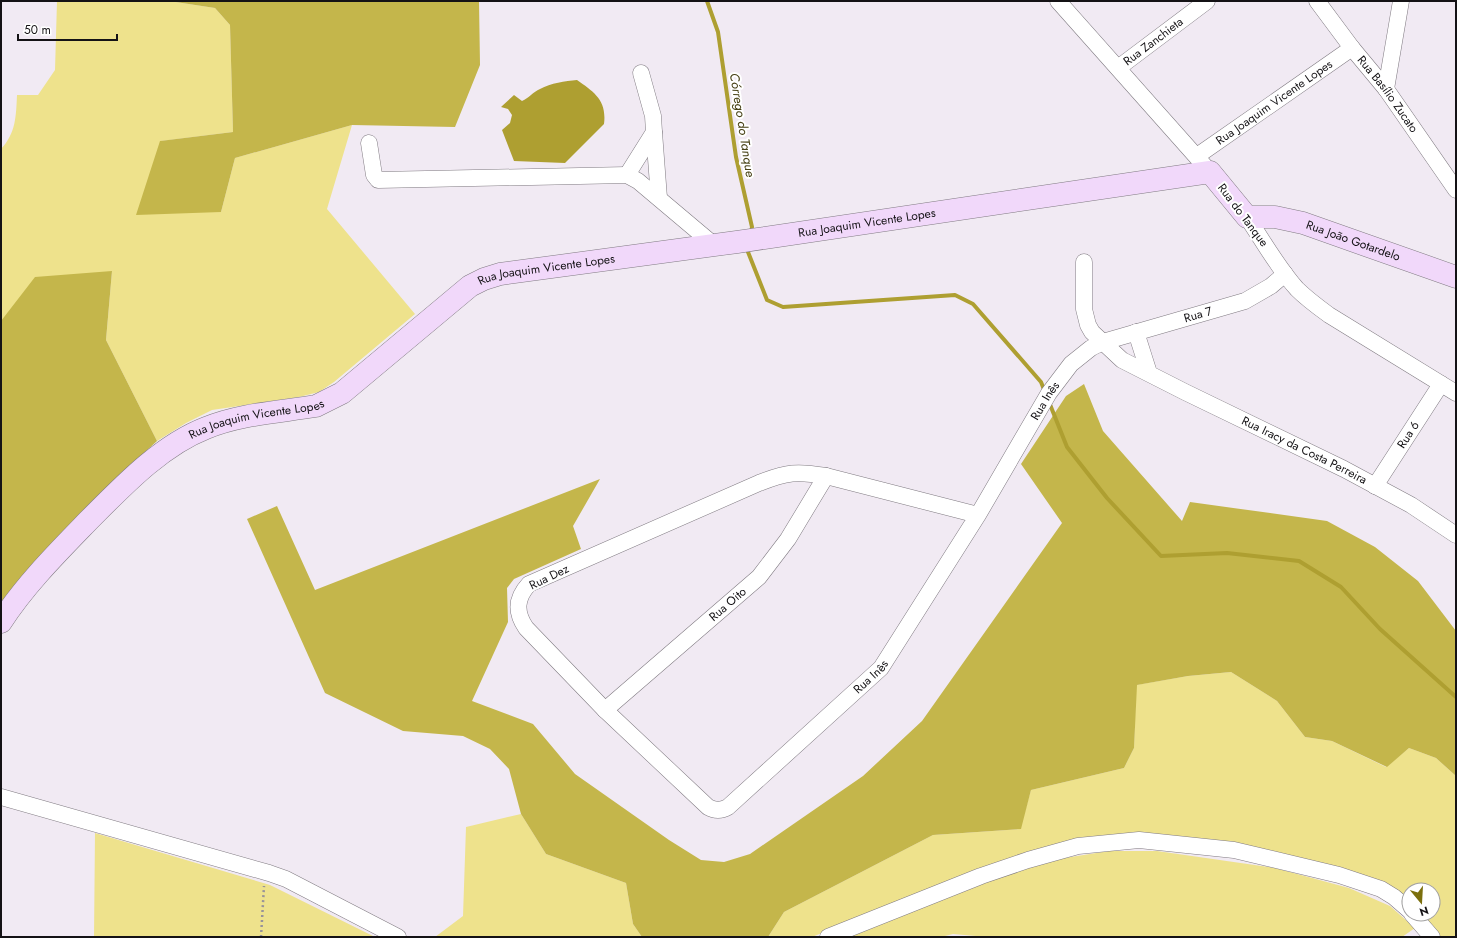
<svg xmlns="http://www.w3.org/2000/svg" width="1457" height="938" font-family="Jost,sans-serif">
  <rect width="100%" height="100%" fill="#f1eaf3"/>
  <path fill="#eee28c" d="M57 1H169L215 8 230 25 233 132 161 141 221 212 235 158 352 125 327 209 415 314 334 382 319 392 299 397 212 410 186 423 157 441 106 340 112 271 1 321V149C16 133 16 116 17 95H38L55 70Z
    M1231 672 1277 701 1305 737 1332 741 1386 767 1409 748 1436 758 1456 776V937H1441L1421 914H1433V890H1409V900L1385 883 1222 842 1012 857 812 937H768L784 912 933 835 1020 829 1031 790 1124 768 1134 748 1136 685 1188 676Z
    M521 814 546 854 626 883 633 924 642 937H435L463 916 466 827Z
    M95 833 270 885 375 937H94Z
    M1109 851H1157L1275 868 1349 888 1390 906 1415 928 1402 937H987L953 934 941 937H839L1005 874 1058 859Z"/>
  <path fill="#c4b64b" d="M169 1H479L480 65 455 127 352 125 235 158 221 212 136 215 160 141 233 132 230 25 215 8Z
    M112 271 106 340 157 441C101 491 52 548 1 603V321L35 277Z
    M1084 384 1103 431 1182 521 1190 502 1327 521 1375 547 1418 581 1456 631V776L1436 758 1409 748 1387 767 1332 741 1305 737 1277 701 1231 672 1188 676 1137 685 1134 748 1124 768 1031 790 1021 829 933 835 784 912 768 937H642L633 924 626 883 546 854 521 814 509 769 490 749 463 736 403 731 325 693 247 519 277 506 315 590 600 479 573 526 581 549 514 579 507 588 508 622 472 701 533 724 575 774 669 840 701 860 724 862 750 854 863 776 922 721 1062 523 1021 464 1066 396Z"/>
  <path fill="#ae9f31" d="M577 80C594 92 607 100 604 124L565 163 514 161 502 130 510 123 512 115 508 109 501 107 514 95 522 101C529 98 533 92 540 89 551 83 565 81 577 80Z"/>
  <g fill="none" stroke-linecap="round" stroke-linejoin="round">
    <path stroke="#ae9f31" stroke-width="4" d="M707 1 718 32 736 157 752 227 751 234
      M749 246 748 252 767 300 783 307 955 295 973 304 1041 382 1045 392
      M1049 402 1067 447 1107 498 1161 556 1227 553 1299 561 1341 587 1380 629 1456 697"/>
    <defs>
      <g id="street">
        <path d="M1058 1 1210 172"/>
        <path id="s1" d="M1317 1 1352 48 1386 89 1456 190"/>
        <path id="s2" d="M1118 68 1207 1"/>
        <path d="M1386 89 1401 1"/>
        <path d="M654 132 659 198"/>
        <path d="M369 143 374 175 378 180 627 175 638 181 714 245"/>
        <path id="s3" d="M1197 156 1352 48"/>
        <path d="M627 175 654 132 653 116 641 73"/>
        <path d="M1247 217C1263 241 1278 268 1297 289 1307 299 1318 307 1329 315L1456 393"/>
        <path id="s4" d="M1084 262V309L1088 325 1092 332 1122 360 1185 392 1344 469 1411 505 1456 535"/>
        <path d="M1136 332 1149 373"/>
        <path id="s5" d="M1375 486 1441 384"/>
        <path id="s6" d="M978 515 826 476C797 471 787 472 759 483L529 584C516 598 515 612 526 628L605 710 708 807C715 811 721 811 728 807L881 668 978 515 1049 393 1071 364 1091 348 1103 342 1245 301 1271 286 1285 274"/>
        <path id="s7" d="M605 710 759 577 788 539 826 476"/>
        <path d="M1 797 269 873 286 879 398 937"/>
        <path d="M1412 914 1432 937"/>
        <path d="M828 937 981 876 1028 860 1078 846 1139 840 1234 850 1339 875 1381 889 1394 897 1409 910"/>
      </g>
      <g id="secondary">
        <path id="s8" d="M1 622C25 585 57 553 88 521 122 487 160 446 206 428 240 414 279 412 316 406L342 393 470 286 484 279 500 274 737 242 1210 172 1247 217H1275L1303 223 1456 277"/>
      </g>
    </defs>
    <use href="#street" stroke="#807b82" stroke-width="17"/>
    <use href="#secondary" stroke="#807b82" stroke-width="23"/>
    <path stroke="#979299" stroke-width="2.5" stroke-dasharray="2 3" stroke-linecap="butt" d="M261 937 264 886"/>
    <use href="#street" stroke="#fff" stroke-width="16"/>
    <use href="#secondary" stroke="#f1d8fa" stroke-width="22"/>
  </g>
  <g text-anchor="middle" stroke-width="4" stroke-linejoin="round" paint-order="stroke">
    <g font-size="12" fill="#141215" stroke="#fff">
      <text dy="4" stroke="none"><textPath href="#s2" startOffset="44">Rua Zanchieta</textPath></text>
      <text dy="4" stroke="none"><textPath href="#s1" startOffset="117">Rua Basílio Zucato</textPath></text>
      <text dy="4" stroke="none"><textPath href="#s3" startOffset="94">Rua Joaquim Vicente Lopes</textPath></text>
      <text transform="translate(1243 215) rotate(53)" y="4">Rua do Tanque</text>
      <text dy="4" stroke="none"><textPath href="#s8" startOffset="996">Rua Joaquim Vicente Lopes</textPath></text>
      <text dy="4" stroke="none"><textPath href="#s8" startOffset="1511">Rua João Gotardelo</textPath></text>
      <text dy="4" stroke="none"><textPath href="#s8" startOffset="672">Rua Joaquim Vicente Lopes</textPath></text>
      <text dy="4" stroke="none"><textPath href="#s6" startOffset="1505">Rua 7</textPath></text>
      <text dy="4" stroke="none"><textPath href="#s6" startOffset="1322">Rua Inês</textPath></text>
      <text dy="4" stroke="none"><textPath href="#s8" startOffset="336">Rua Joaquim Vicente Lopes</textPath></text>
      <text dy="4" stroke="none"><textPath href="#s5" startOffset="61">Rua 6</textPath></text>
      <text dy="4" stroke="none"><textPath href="#s4" startOffset="316">Rua Iracy da Costa Perreira</textPath></text>
      <text transform="translate(549 577) rotate(-26)" y="4">Rua Dez</text>
      <text dy="4" stroke="none"><textPath href="#s7" startOffset="162">Rua Oito</textPath></text>
      <text dy="4" stroke="none"><textPath href="#s6" startOffset="995">Rua Inês</textPath></text>
    </g>
    <g font-size="13" font-style="italic" fill="#474115" stroke="#fff">
      <text transform="translate(743 125) rotate(81)" y="5">Córrego do Tanque</text>
    </g>
  </g>
  <rect width="1457" height="938" fill="none" stroke="#141215" stroke-width="4"/>
  <g transform="translate(1421 902) rotate(162)"><circle r="19" fill="#ffffff" stroke="#a1a0a1"/>
  <path d="M0-3L7 15L0 10L-7 15Z" fill="#7b6f0d"/>
  <text y="-6" font-size="11" font-weight="bold" text-anchor="middle" fill="#141215">N</text>
  </g>
  <path d="M18 34v6h99v-6" fill="none" stroke="#141215" stroke-width="2"/>
  <text x="24" y="34" font-size="12" fill="#141215" stroke="#ffffff" stroke-width="3" paint-order="stroke">50 m</text>
</svg>
